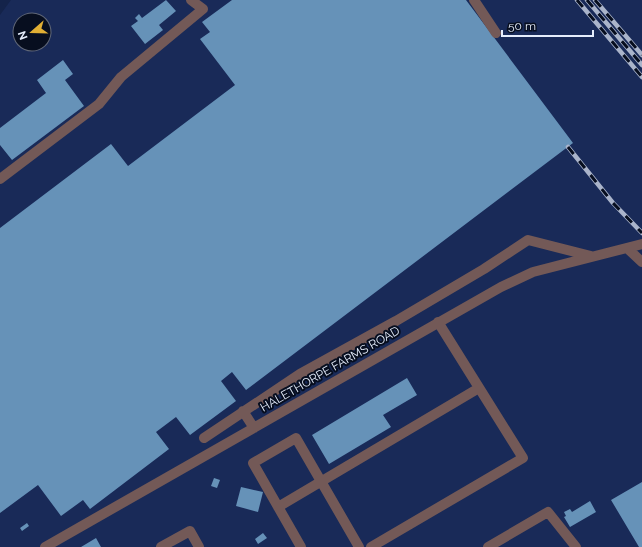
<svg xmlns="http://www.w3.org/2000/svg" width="642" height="547" font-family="Raleway,sans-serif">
  <rect width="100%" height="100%" fill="#14234a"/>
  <path fill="#192a58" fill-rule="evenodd" d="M11 0H642V547H0V15ZM20 20H44V44H20Z"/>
  <path fill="#6692b8" d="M166 0 176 11 159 25 163 30 145 44 131 26 138 21 135 18 139 14 142 18Z
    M232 0H466L573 143 246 390 232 372 221 381 236 401 190 435 176 417 156 432 169 449 90 509 83 500 61 516 38 485 0 513V228L111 144 128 166 235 85 200 39 210 32 202 22Z
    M63 60 73 74 65 80 84 106 12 160 0 145V128L46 93 37 80Z
    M407 378 417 395 383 415 391 427 329 464 312 435Z
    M214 478 220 480 217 488 211 486Z
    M642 482V547H639L611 500Z
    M241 487 263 492 258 512 236 506Z
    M590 501 596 512 570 527 564 517 566 516 564 512 570 509 572 512Z
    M27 523 29 526 22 531 20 528Z
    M263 533 267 538 258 544 255 539Z
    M96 538 101 547H81Z"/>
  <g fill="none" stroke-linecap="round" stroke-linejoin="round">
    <path stroke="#735957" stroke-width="10" d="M474 0 496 33
      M0 179 99 104 121 77 203 9 191 0
      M627 248 642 262
      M243 411 254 428
      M204 438 300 374 396 321 484 269 528 240 591 256
      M278 507 479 388
      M45 547 501 287 533 272 642 244
      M161 547 190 531 199 547
      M301 547 253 463 296 438 359 547
      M371 547 523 458 438 322
      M488 547 548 512 576 547"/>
    <defs>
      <path id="rail" d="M577 0 642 77
        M587 0 642 65
        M595 0 642 55
        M568 147 613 203 642 233"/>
    </defs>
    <use href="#rail" stroke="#aab4ca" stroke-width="4.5"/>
    <use href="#rail" stroke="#070e1f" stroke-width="3" stroke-dasharray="9" stroke-linecap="butt"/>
  </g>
  <g text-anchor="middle" stroke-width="4" stroke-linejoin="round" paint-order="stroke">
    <g font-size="12" fill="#e5edfc" stroke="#070e1f">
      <text transform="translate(330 369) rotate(-30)" y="4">HALETHORPE FARMS ROAD</text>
    </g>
  </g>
  <g transform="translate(32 32) rotate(250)"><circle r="19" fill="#070e1f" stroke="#606777"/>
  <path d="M0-3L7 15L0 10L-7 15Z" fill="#e1af34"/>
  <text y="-6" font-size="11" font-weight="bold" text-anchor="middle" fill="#e5edfc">N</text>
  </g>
  <path d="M502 30v6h91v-6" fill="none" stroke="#e5edfc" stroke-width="2"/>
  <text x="508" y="30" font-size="12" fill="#e5edfc" stroke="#070e1f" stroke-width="3" paint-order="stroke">50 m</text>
</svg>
